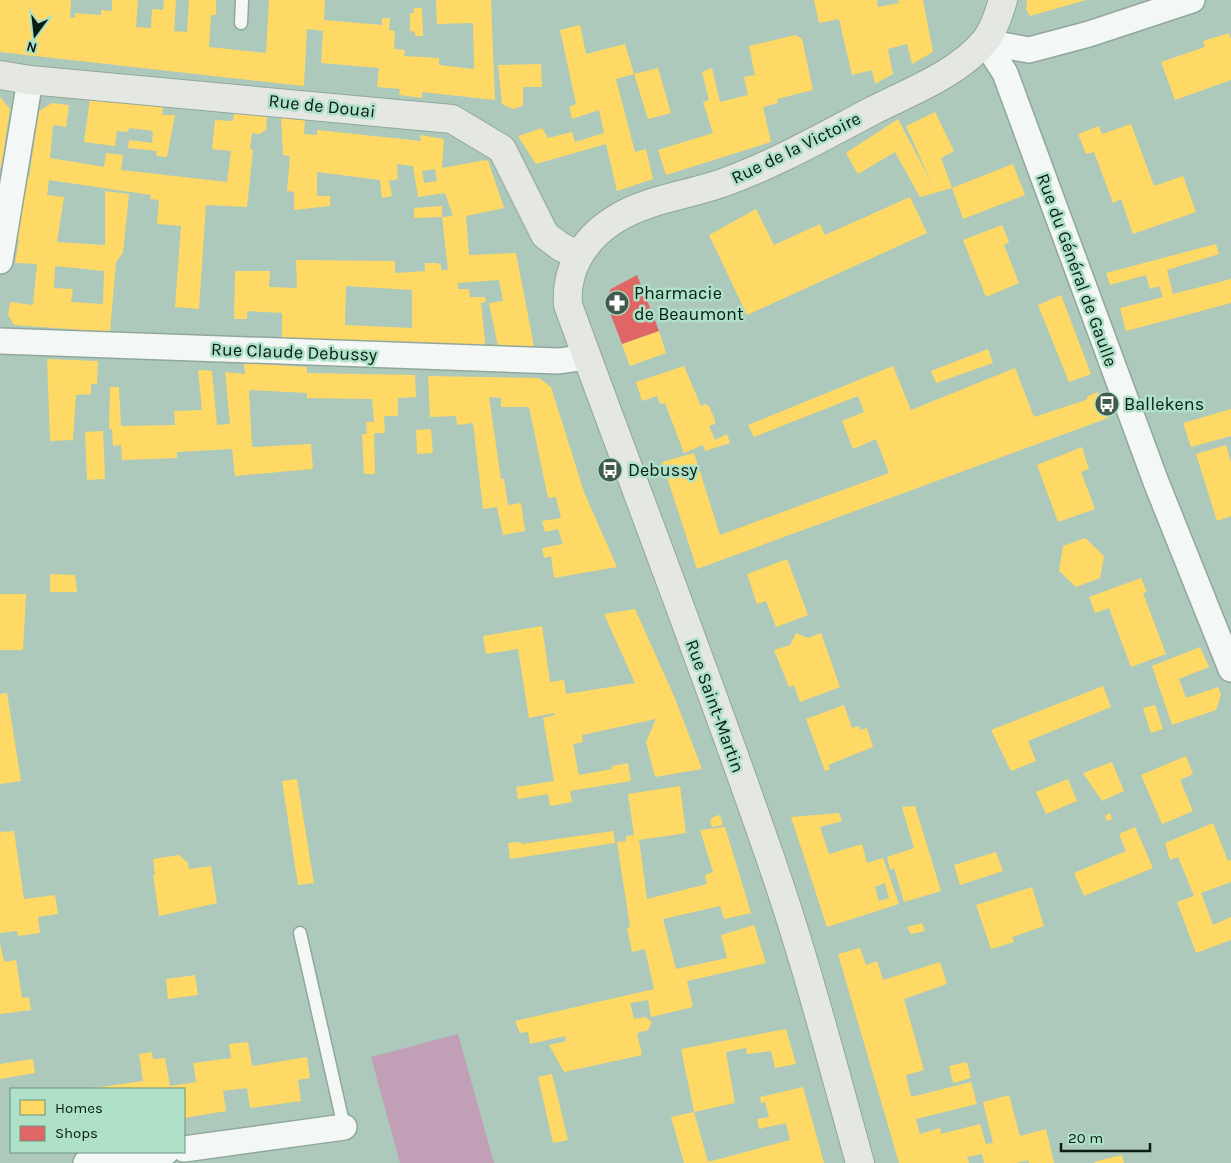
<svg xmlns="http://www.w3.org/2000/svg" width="1231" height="1163" font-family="Karla,sans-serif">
  <rect width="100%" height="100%" fill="#adc9bb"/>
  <path fill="#c19fb6" d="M458 1034 494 1163H400L371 1057Z"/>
  <path fill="#ffd966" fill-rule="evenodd" d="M0 0H71L70 17 75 18V13L101 15V10L112 11V0H138L136 27 151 28 152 9 163 10 164 0H176L174 31 187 32 189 0H216V15H211L209 47 266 53 269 0H325L324 20 382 25V18H390L389 30 395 31 394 49 405 50 404 56 439 58V65L474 69 473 23 437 24 436 0H491L495 100 422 92V98L399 95 400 89 377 87 379 68 321 63 323 31 307 29 304 86 0 52Z
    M814 0H877L878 7 899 3 898 0H923L933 52 912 64 907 44 888 49 893 74 875 84 872 70 852 75 839 19 819 23Z
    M1027 0H1086L1030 16 1026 9Z
    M414 8H422L423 36H415V32L410 31V13H414Z
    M580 25 586 54 625 44 634 74 658 68 671 113 648 119 634 74 616 79 635 152 646 149 653 179 617 191 606 144 536 164 518 136 542 128 548 138 572 132 575 142 604 133 599 110 572 119 569 107 576 104 560 30Z
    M1229 33 1231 39V80L1175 100 1161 62 1205 47 1203 41Z
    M795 35 802 39 813 90 777 99 778 103 763 107 771 142 666 175 658 150 713 133 703 102 709 100 702 72 712 68 720 102 748 95 744 77 755 75 749 46Z
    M541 64 542 87H523V106L513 109 502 104 498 65Z
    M0 97 10 109 1 167H0Z
    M90 98 163 106 162 115H175L167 157 156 156 157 151 128 148 129 140 152 143 153 131 129 128 128 132 117 131 115 146 84 142Z
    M52 103 69 105 66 127 53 125 50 158 104 167 106 153 123 155 121 170 227 182 231 151 212 149 215 120 233 121 234 113 267 116 266 130 259 134 252 133 250 148 253 150 247 207 206 205 199 309 175 307 181 226 157 224 159 200 150 199 151 195 49 180 47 195 64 197 57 242 105 245V191L129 194 123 253 116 262 110 332 14 325 8 315 10 302 33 305 37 264 15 263 19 240 14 239 25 176 29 177 39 111ZM55 266 104 271 103 304 71 302 73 289 54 288Z
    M935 112 954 151 941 158 952 188 920 197 895 152 858 174 846 153 898 119 932 184 906 126Z
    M281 117 305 120 304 134 317 135V130L421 141 420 135 444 139 442 168 486 160 488 161 504 208 466 216 469 255 516 253 535 352 499 351 489 303 503 301 499 280 458 283V289H469L470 297H485L486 302 481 303 486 351 282 340V313L247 311V319H234L235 271H270L269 287 297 288 296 260 395 261V273L425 271V263H437L441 265V270H448L442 217 453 216 445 193 418 197 413 166 397 164 398 179 389 181 392 196 382 198 380 180 317 172V196H330V206L294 210V192L287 191 290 156 283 155ZM435 169 437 181 424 183 422 171ZM346 286 412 290V328L345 325Z
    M1131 124 1154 186 1183 176 1196 212 1133 234 1121 199 1113 203 1094 152 1086 154 1078 134 1099 126 1102 134Z
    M1013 164 1025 195 963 219 952 188Z
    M910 197 927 233 747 315 709 235 756 209 774 245 820 224 825 235Z
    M442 206V217L414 218V208Z
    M1002 225 1009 242 1004 245 1019 283 986 297 963 240Z
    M1216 244 1219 254 1167 270 1173 294 1231 279V303L1126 331 1120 308 1163 297 1159 286 1150 289 1146 275 1110 285 1106 273Z
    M1061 295 1091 374 1069 382 1038 305Z
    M659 331 666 353 630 366 622 344Z
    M988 349 993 363 936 383 931 371Z
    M47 359 98 361 97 384H91V394L76 395 73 440 50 441Z
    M244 363 307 367V373L415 375 416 397 398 398V416H384L385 433H374L375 474H364L362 434H367L366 422H374L372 399 307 398V393L249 390 252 447 311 444 313 469 235 476 232 449 177 452V458L122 460 121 445 113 446 112 429H109L110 387H119L121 426 175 425 174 411 202 410 198 370 212 371 217 425 230 424 225 372 245 374Z
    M684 366 701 406 705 404 709 406 715 420V424L709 426 715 440 727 434 730 443 705 451 703 445 684 453 665 403 660 404 657 396 642 401 636 382Z
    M893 366 911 410 1015 368 1034 417 1086 400 1088 396 1098 392 1108 418 697 569 662 462 694 453 720 535 889 473 876 439 853 449 842 421 864 412 858 396 754 437 748 425Z
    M428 376 539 378 551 387 584 492 617 567 554 578 551 556 544 558 542 548 563 544 558 529 545 532 542 521 561 518 556 497 548 498 529 407H501V398L489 397 501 479H504L508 505 521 503 525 531 503 535 497 507 483 509 473 423 457 425 456 416 430 417Z
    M1231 409V436L1191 447 1183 423Z
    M431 429 433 453 417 454 416 430Z
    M103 431 105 479 87 480 85 432Z
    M1226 445 1231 462V516L1217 521 1196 454Z
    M1082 447 1089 469 1081 472 1095 509 1058 522 1037 465Z
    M1085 538 1104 556 1100 578 1076 587 1059 571 1063 546Z
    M787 559 808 615 776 627 766 601 757 604 747 574Z
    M50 574 75 575 77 592H50Z
    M1141 578 1147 592 1143 593 1166 654 1131 667 1109 608 1095 613 1089 597Z
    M0 594H26L23 650H0Z
    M635 609 674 696 702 769 655 777 646 742 656 719 582 735 583 742 573 744 579 775 612 769V766L628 763 631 781 570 791 572 802 550 806 548 794 518 799 516 787 554 781 543 718 555 715 554 713 529 718 518 649 486 654 483 636 542 626 550 682 564 680 566 694 635 683 604 614Z
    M796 633 808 638 821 633 840 687 800 702 794 685 789 687 774 650 790 645Z
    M1200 647 1209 667 1179 679 1186 698 1218 687 1221 695 1216 710 1172 725 1152 666Z
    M1103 686 1111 707 1028 741 1036 761 1011 771 991 730Z
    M7 693 21 781 0 784V694Z
    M844 705 852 728 859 726 860 730 867 728 873 747 828 765 830 769 825 771 806 719Z
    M1155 705 1163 729 1151 733 1143 708Z
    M1186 756 1193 774 1180 780 1193 811 1162 824 1141 775Z
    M1112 762 1124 791 1102 801 1083 773Z
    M297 779 314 883 298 885 282 781Z
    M1068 779 1077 801 1046 814 1036 792Z
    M680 786 686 833 639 840 647 899 707 884 705 875 713 872 700 830 725 827 751 913 724 919 720 906 663 919 676 969 727 958 721 935 754 925 766 963 687 981 693 1007 651 1017 648 1000 630 1003 634 1019 645 1017 652 1022 648 1030 637 1033 642 1055 564 1072 549 1045 566 1041 565 1036 530 1044 528 1032 520 1033 515 1021 654 989 645 949 632 952 627 928 630 927 617 842 626 841V836L634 835 628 794Z
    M915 806 941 891 904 902 894 868 890 870 887 857 914 848 902 807Z
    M839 813 842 821 820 827 829 854 862 844 867 863 883 858 899 904 827 927 791 817ZM885 883 889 898 879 901 875 887Z
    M1110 813 1112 819 1107 821 1105 816Z
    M720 815 723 825 712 827 710 821 713 817Z
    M1213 823 1228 861 1231 860V882L1201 893 1213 925 1231 917V940L1196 953 1177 902 1194 896 1178 857 1170 860 1165 843Z
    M1135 827 1153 868 1084 896 1074 873 1126 851 1119 834Z
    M14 831 24 899 55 895 58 914 38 917 40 933 18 936 17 931 0 933V832Z
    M613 831 615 843 510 859 508 843 521 842 522 844Z
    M996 852 1003 871 960 885 954 865Z
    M179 855 188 863 189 869 211 866 217 903 159 916 153 874 155 875 153 859Z
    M1032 887 1044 926 1012 937 1014 942 991 949 976 905Z
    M922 923 925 931 911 934 907 927Z
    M0 943 4 962 16 960 22 998 29 997 31 1010 0 1014Z
    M860 948 866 965 877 961 883 980 940 962 947 984 904 999 924 1070 906 1075 911 1097 971 1082 977 1104 916 1119 920 1134 940 1128 941 1134 980 1124 986 1144 993 1143 983 1102 1009 1095 1020 1136 1046 1129 1054 1163H1029L1028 1160 1016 1163H984L982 1154 967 1157 969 1163H899L838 954Z
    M195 975 198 995 168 999 166 979Z
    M786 1029 796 1064 775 1068 771 1051 747 1054 746 1048 726 1052 735 1103 694 1112 708 1162 790 1140 786 1123 759 1129 757 1119 769 1117 765 1102 761 1103 760 1097 803 1087 824 1163H684L671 1117 694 1112 681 1049Z
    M248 1042 252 1066 307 1057 310 1078 298 1080 301 1101 250 1108 247 1088 223 1091 226 1111 184 1118V1089H87L143 1081 139 1054 152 1052 153 1059 165 1058 170 1086 196 1082 193 1063 231 1058 229 1044Z
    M33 1059 35 1073 0 1079V1064Z
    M967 1062 971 1078 953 1083 949 1066Z
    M552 1074 568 1140 553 1143 538 1077Z
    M1122 1155 1124 1163H1094V1162Z"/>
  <path fill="#e06666" d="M637 275 659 331 622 344 605 300 611 289Z"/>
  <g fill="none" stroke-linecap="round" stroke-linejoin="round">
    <defs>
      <path id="service" d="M241 23 242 0
        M300 933 344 1127"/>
      <path id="minor" d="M985 42 1005 73 1156 482 1231 669
        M985 42 1029 50 1089 34 1192 0
        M0 261 30 80
        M0 341 559 361 587 357
        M184 1149 344 1127
        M86 1163 166 1152"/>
      <path id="secondary" d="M0 75 30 80 452 119 502 149 545 235 561 247 578 255
        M860 1163C830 1055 802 946 764 840 702 661 633 483 568 305 565 270 584 239 614 220 646 199 690 195 725 182 777 163 824 136 872 111 909 92 958 74 985 41 994 30 999 14 1003 0"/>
    </defs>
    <use href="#service" stroke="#91a79b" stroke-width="15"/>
    <use href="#minor" stroke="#91a79b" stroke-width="28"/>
    <use href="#secondary" stroke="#91a79b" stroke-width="30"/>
    <use href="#service" stroke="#f3f7f5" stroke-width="12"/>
    <use href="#minor" stroke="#f3f7f5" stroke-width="25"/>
    <use href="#secondary" stroke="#e5e8e2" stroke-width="28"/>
  </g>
  <defs>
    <symbol id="pharmacy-disc" viewBox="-11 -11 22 22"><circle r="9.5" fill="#42594e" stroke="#aee1c7"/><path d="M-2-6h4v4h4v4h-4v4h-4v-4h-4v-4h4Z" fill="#fff"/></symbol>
    <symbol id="bus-disc" viewBox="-11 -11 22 22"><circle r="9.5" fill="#42594e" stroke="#aee1c7"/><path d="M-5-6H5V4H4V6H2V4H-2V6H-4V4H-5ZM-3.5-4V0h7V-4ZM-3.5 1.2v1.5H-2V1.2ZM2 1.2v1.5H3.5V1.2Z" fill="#fff"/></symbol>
  </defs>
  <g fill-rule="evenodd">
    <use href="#pharmacy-disc" x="603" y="289" width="28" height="28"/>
    <use href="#bus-disc" x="1093" y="390" width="28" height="28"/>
    <use href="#bus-disc" x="596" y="456" width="28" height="28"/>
  </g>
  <g text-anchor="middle" stroke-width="5" stroke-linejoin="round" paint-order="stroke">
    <g font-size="18" fill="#091d14" stroke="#aee1c7">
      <text transform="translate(322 106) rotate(6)" y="6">Rue de Douai</text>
      <text transform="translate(796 148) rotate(-26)" y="6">Rue de la Victoire</text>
      <text transform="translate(1077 270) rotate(70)" y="6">Rue du Général de Gaulle</text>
      <text transform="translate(294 352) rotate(2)" y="6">Rue Claude Debussy</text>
      <text transform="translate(715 706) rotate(70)" y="6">Rue Saint-Martin</text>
    </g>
    <g font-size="18" fill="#091d14" stroke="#aee1c7" text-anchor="start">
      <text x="634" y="299">Pharmacie<tspan x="634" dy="21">de Beaumont</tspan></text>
      <text x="1124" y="410">Ballekens</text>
      <text x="628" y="476">Debussy</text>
    </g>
  </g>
  <rect x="10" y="1088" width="175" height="65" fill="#aee1c7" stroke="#6c937f"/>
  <rect x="20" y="1100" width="25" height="15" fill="#ffd966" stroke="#6c937f"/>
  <text x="55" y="1113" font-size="15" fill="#091d14">Homes</text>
  <rect x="20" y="1126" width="25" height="15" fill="#e06666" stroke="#6c937f"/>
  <text x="55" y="1138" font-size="15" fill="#091d14">Shops</text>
  <g transform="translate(35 35) rotate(195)" stroke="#aee1c7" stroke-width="4" paint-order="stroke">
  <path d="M0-4L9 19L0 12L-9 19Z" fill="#091d14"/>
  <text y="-8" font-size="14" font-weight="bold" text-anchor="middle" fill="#091d14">N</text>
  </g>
  <path d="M1061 1143v8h89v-8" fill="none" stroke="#091d14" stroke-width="2.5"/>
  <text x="1068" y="1143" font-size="15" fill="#091d14" stroke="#aee1c7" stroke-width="4" paint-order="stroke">20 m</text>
</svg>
